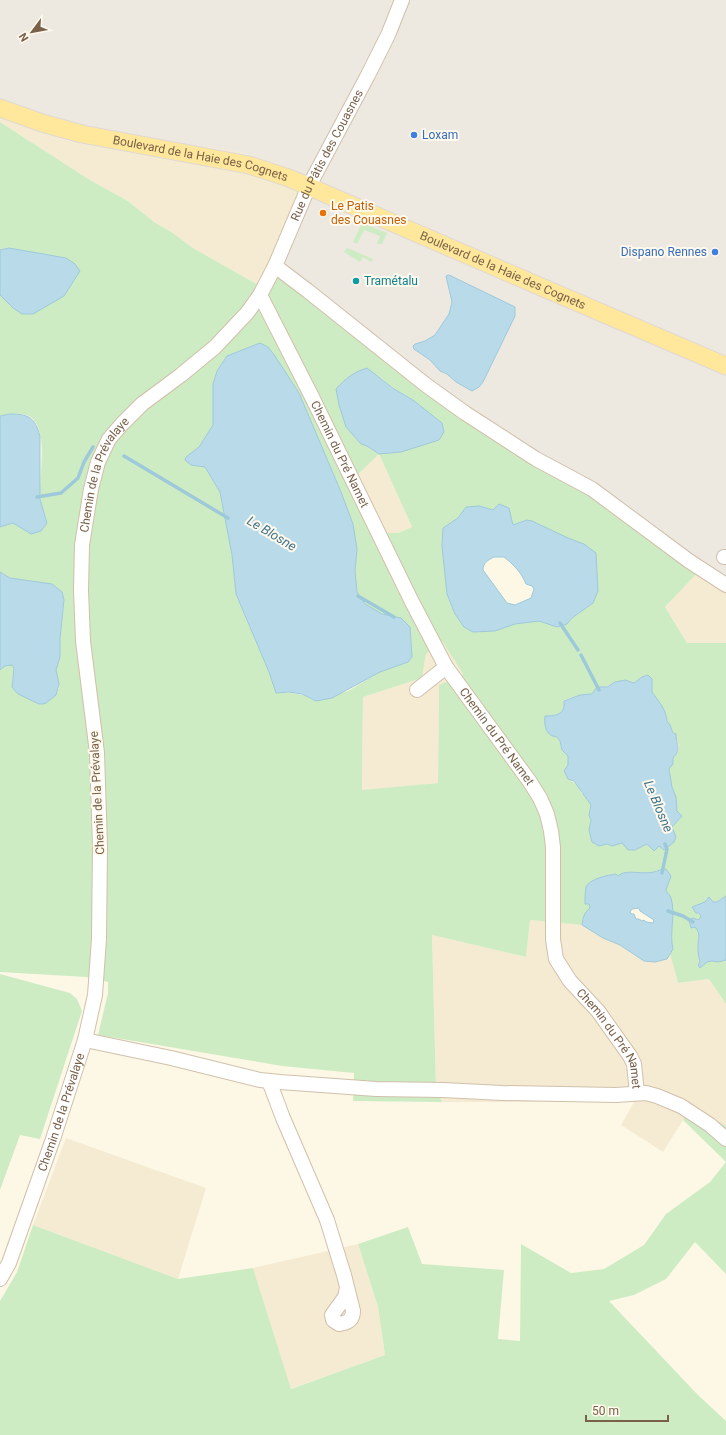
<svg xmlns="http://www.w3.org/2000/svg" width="726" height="1435" font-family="Roboto,sans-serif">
  <rect width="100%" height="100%" fill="#fdf8e6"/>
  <path fill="#f5ebd3" d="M0 102 207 147 240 152 289 167 309 186 258 285 193 248 173 233 154 222 128 201 90 180 0 122Z
    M379 454 412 527 398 533H372L349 483Z
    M705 565 726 581V643H687L665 607Z
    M442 641 463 674 439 685 438 783 362 791 363 697 422 678 426 654Z
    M530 920 582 925 620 945 644 961 650 962 667 959 670 954 678 983 709 979 726 1004V1126L692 1106 663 1152 621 1125 634 1102H442L436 1087 432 935 526 957Z
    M66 1138 206 1188 178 1279 33 1225Z
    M358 1244 378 1307 385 1355 290 1389 253 1268Z"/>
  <path fill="#ede8e0" d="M0 0H726V581L535 457 277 270 309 186 289 167 239 152 207 147 169 143 100 132 0 102Z"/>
  <path fill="#ceecc3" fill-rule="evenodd" d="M0 122 90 180 128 201 154 222 173 233 193 248 258 285 277 270 435 389 705 565 665 607 687 643H726V896L717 902H705L692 907 701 917 695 927C701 932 699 941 697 947L699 951 700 968 707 962 712 961 718 962 726 960V1004L709 979 678 983 670 954 673 949 671 941 673 912 666 890V869L650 873 628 872 618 876 616 874 605 876 599 879 585 904H589L591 908C584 913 583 917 582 925L530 920 526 957 432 935 436 1087 442 1102 353 1101 354 1073 282 1066 98 1035 108 993V982L86 977 0 972V670L5 666 12 664 14 668 12 682 59 689V684L56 670 60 657V639L64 604 62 592 52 584 10 578 0 572V527L13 523 22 527 28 533 46 518C44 511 41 505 40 497 39 477 48 434 33 419 25 411 10 414 0 416V295C12 307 15 314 33 314L9 248 0 250ZM268 347 299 393 341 492 357 549 355 571 357 592 365 604 382 614 408 662 380 672 348 691 316 701C301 693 293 692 276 693L269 672 236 594 232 555 220 492 205 467 191 465 187 457 199 447 213 425V384L217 371 227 356ZM381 378 394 389 413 400 442 423 444 432 379 454 367 446 361 444 355 436ZM379 454 412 527 398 533H372L349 483ZM479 506 493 510 513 525 527 520 568 538 584 544 580 613 572 618 567 624 557 627 539 621 515 624 495 631 473 632 443 528ZM442 641 463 674 439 685 438 783 362 790 363 697 422 678 426 654ZM642 677C645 682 648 688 652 693 659 703 666 709 667 721 670 725 679 742 679 747 679 752 675 755 673 758L672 764 669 769 672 787 676 797 677 811 672 827 647 844 635 850 622 843 612 846 607 844 599 846 589 830 591 820 589 814 591 805 586 797 581 793C580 786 574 782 568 779L564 771 568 765V756L562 750 560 741 545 717C557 716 565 714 564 700L580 695 592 694 615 682 634 683Z
    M362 223 387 233 382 244H377L380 236 364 230 357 244 353 242Z
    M347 248 373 259 371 262 363 257 360 262 344 252Z
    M0 974 70 993 77 999 82 1011 40 1139 20 1135 0 1190Z
    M692 1106 726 1126V1274L695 1242 666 1279 634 1295 609 1301 697 1394 726 1421V1435H0V1301L17 1272 33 1225 178 1279 253 1268 291 1389 385 1355 378 1307 358 1244 408 1227 422 1264 504 1270 498 1339 520 1341 521 1244 571 1273 604 1269 644 1245 666 1214 710 1182 726 1162 683 1120Z"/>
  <path fill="#b9dae8" stroke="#9ec9db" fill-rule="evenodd" d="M9 248 66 258 75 264 80 271 64 296 33 314H22L13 308 0 295V250Z
    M449 275 511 305 515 307V316L483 382 479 387 472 391 456 382 447 374 440 371 430 360 414 349 413 346 415 344 425 341 435 335 449 314 452 302 446 276Z
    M260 343 268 347 275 356 299 393 341 492 353 524 357 549 355 571 357 592 365 604 382 614 401 618 410 627 412 657 408 662 380 672 332 698 316 701 302 694 289 692 276 693 269 672 236 594 232 555 220 492 205 467 191 465 185 460 186 457 199 447 213 425V384L217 371 227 356Z
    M367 368 394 389 413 400 442 423 444 432 439 440 401 452 379 454 367 446 361 444 346 427 339 405 336 389C346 378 354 372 367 368Z
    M10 414C28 414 35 417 40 436V499L47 523 41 531 31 534 13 523 0 527V416Z
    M499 504 509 508 513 525 527 520 532 521 568 538 584 544 596 553 598 591 593 603 572 618 567 624 557 627 539 621 515 624 495 631 473 632 464 627 455 614 447 594 442 546 443 528 458 518 466 507 479 506 493 510ZM494 557H504C514 565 521 572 526 584L532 586 534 589 531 598 515 605 507 603 483 570C483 563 488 560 494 557Z
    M0 572 10 578 52 584 62 592 64 600 60 639V657L56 670 59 684 56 695 46 703 43 704H39L18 694 12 687 14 668 12 665 5 666 0 670Z
    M648 675 652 679V692C659 702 666 709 667 721L670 725 673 733 676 734C676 746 682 748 673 758V764L669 769 672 787 676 797 677 811 682 816 672 827 676 837 674 842 664 850 659 846 654 851 647 844 635 850H628L622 843 612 846 607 844 599 846 592 842 589 830 591 820 589 815 591 805 574 781 568 779 564 771 568 765V756L562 750 560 741 557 737C546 736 544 727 545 716 557 716 565 714 564 701L580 695 592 694 597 687H607L615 682 625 680 634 683 642 677Z
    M662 869H666L671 876 666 890C667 893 670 895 671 898 676 914 669 933 673 949L667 959 655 962 644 961 620 945 603 938 582 925C583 917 584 913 590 908L589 904H585C585 899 585 892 586 887 589 879 608 875 616 874L618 876C627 867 647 878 662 869ZM639 908 640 911 654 920 653 923 646 922 644 920 642 921 639 919H636L634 914H632L630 912 632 909Z
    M726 896V960L718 962 712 961 707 962 700 968 698 965 700 962C699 958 698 953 698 949 697 941 702 934 695 927L691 928 689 920 693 918 698 920 701 917 699 913H696L692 907 705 902 709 897 713 902H717Z"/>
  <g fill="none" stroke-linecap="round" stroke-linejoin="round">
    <path stroke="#9ec9db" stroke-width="3.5" d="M124 456 228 518
      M37 497 61 493 78 478 84 462 93 447
      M358 596 394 617
      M560 623 578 650
      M581 655 599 690
      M662 873 667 849 665 844
      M668 911 683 916 693 922"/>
    <defs>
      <g id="minor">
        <path d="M275 266 308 291 426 385 465 413 536 459 592 489 689 561 726 585"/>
        <path id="s1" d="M260 295 311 395 411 600 446 667 530 782 540 798 547 814 551 831 553 847V939L556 959 570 981 598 1011 630 1056 634 1064 637 1093"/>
        <path d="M724 557H726"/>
        <path d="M417 690 446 667"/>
        <path d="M85 1040 171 1058 260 1080 280 1082 376 1089 443 1090 502 1093 616 1095 646 1093 657 1096 681 1106 710 1125 726 1139"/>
        <path d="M269 1081 283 1118 327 1220 344 1275 353 1311C353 1320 347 1323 339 1324L333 1320 332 1315 345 1297 347 1288"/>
        <path id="s2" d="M0 1279 9 1263 53 1139 85 1040 95 995 99 939 100 847 97 753 83 641 81 590 82 545 91 489 98 462 109 439 122 424 142 404 181 375 215 347 247 313 260 295 275 266 309 186 368 75 388 35 402 0"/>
      </g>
      <g id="major">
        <path id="s3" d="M0 108 42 123 82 134 249 165 289 178 532 283 726 366"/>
      </g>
    </defs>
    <use href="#minor" stroke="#d0c0ab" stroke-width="16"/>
    <use href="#major" stroke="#dfd9d3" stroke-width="19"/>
    <use href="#minor" stroke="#fff" stroke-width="14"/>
    <use href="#major" stroke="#ffe89b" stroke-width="17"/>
  </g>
  <g fill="#3f7fe0" stroke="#fffaed" stroke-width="1.5">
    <circle cx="414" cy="135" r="4"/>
    <circle cx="715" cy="252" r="4"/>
  </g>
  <circle fill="#e8710a" stroke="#fffaed" stroke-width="1.5" cx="323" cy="213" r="4"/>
  <circle fill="#0f9aa8" stroke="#fffaed" stroke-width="1.5" cx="356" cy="281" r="4"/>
  <g text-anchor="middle" stroke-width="4" stroke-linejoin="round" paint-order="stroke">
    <g font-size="12" fill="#366cbe" stroke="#fffaed" text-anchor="start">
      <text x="422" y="139">Loxam</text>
      <text x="707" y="256" text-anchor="end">Dispano Rennes</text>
    </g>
    <g font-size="12" fill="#786049" stroke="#fffaed">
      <text dy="4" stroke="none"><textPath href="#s2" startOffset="1226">Rue du Pâtis des Couasnes</textPath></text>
      <text dy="4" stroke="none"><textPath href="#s3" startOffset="207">Boulevard de la Haie des Cognets</textPath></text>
      <text dy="4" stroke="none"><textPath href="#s3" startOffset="531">Boulevard de la Haie des Cognets</textPath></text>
      <text dy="4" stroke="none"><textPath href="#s1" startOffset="178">Chemin du Pré Namet</textPath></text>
      <text dy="4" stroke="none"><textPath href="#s2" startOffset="826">Chemin de la Prévalaye</textPath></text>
      <text dy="4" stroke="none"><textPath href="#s1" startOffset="502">Chemin du Pré Namet</textPath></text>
      <text transform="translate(97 793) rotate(-93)" y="4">Chemin de la Prévalaye</text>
      <text dy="4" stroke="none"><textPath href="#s1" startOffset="838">Chemin du Pré Namet</textPath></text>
      <text dy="4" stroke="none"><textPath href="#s2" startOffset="178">Chemin de la Prévalaye</textPath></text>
    </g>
    <g font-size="12" fill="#c56008" stroke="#fffaed" text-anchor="start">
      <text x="331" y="210">Le Patis<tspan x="331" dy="14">des Couasnes</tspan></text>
    </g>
    <g font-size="12" fill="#0d838f" stroke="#fffaed" text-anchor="start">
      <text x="364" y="285">Tramétalu</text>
    </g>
    <g font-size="13" font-style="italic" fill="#41758c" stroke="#fffaed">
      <text transform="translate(272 533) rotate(31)" y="5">Le Blosne</text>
      <text transform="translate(659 806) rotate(67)" y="5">Le Blosne</text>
    </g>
  </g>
  <g transform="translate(32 32) rotate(238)" stroke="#fffaed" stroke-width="3" paint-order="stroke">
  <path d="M0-3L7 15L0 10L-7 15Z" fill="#786049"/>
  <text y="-6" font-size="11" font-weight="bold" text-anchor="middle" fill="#786049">N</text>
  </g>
  <path d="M586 1415v6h82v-6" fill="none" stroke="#786049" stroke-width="2"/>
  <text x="592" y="1415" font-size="12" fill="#786049" stroke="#fffaed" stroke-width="3" paint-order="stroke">50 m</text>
</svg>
